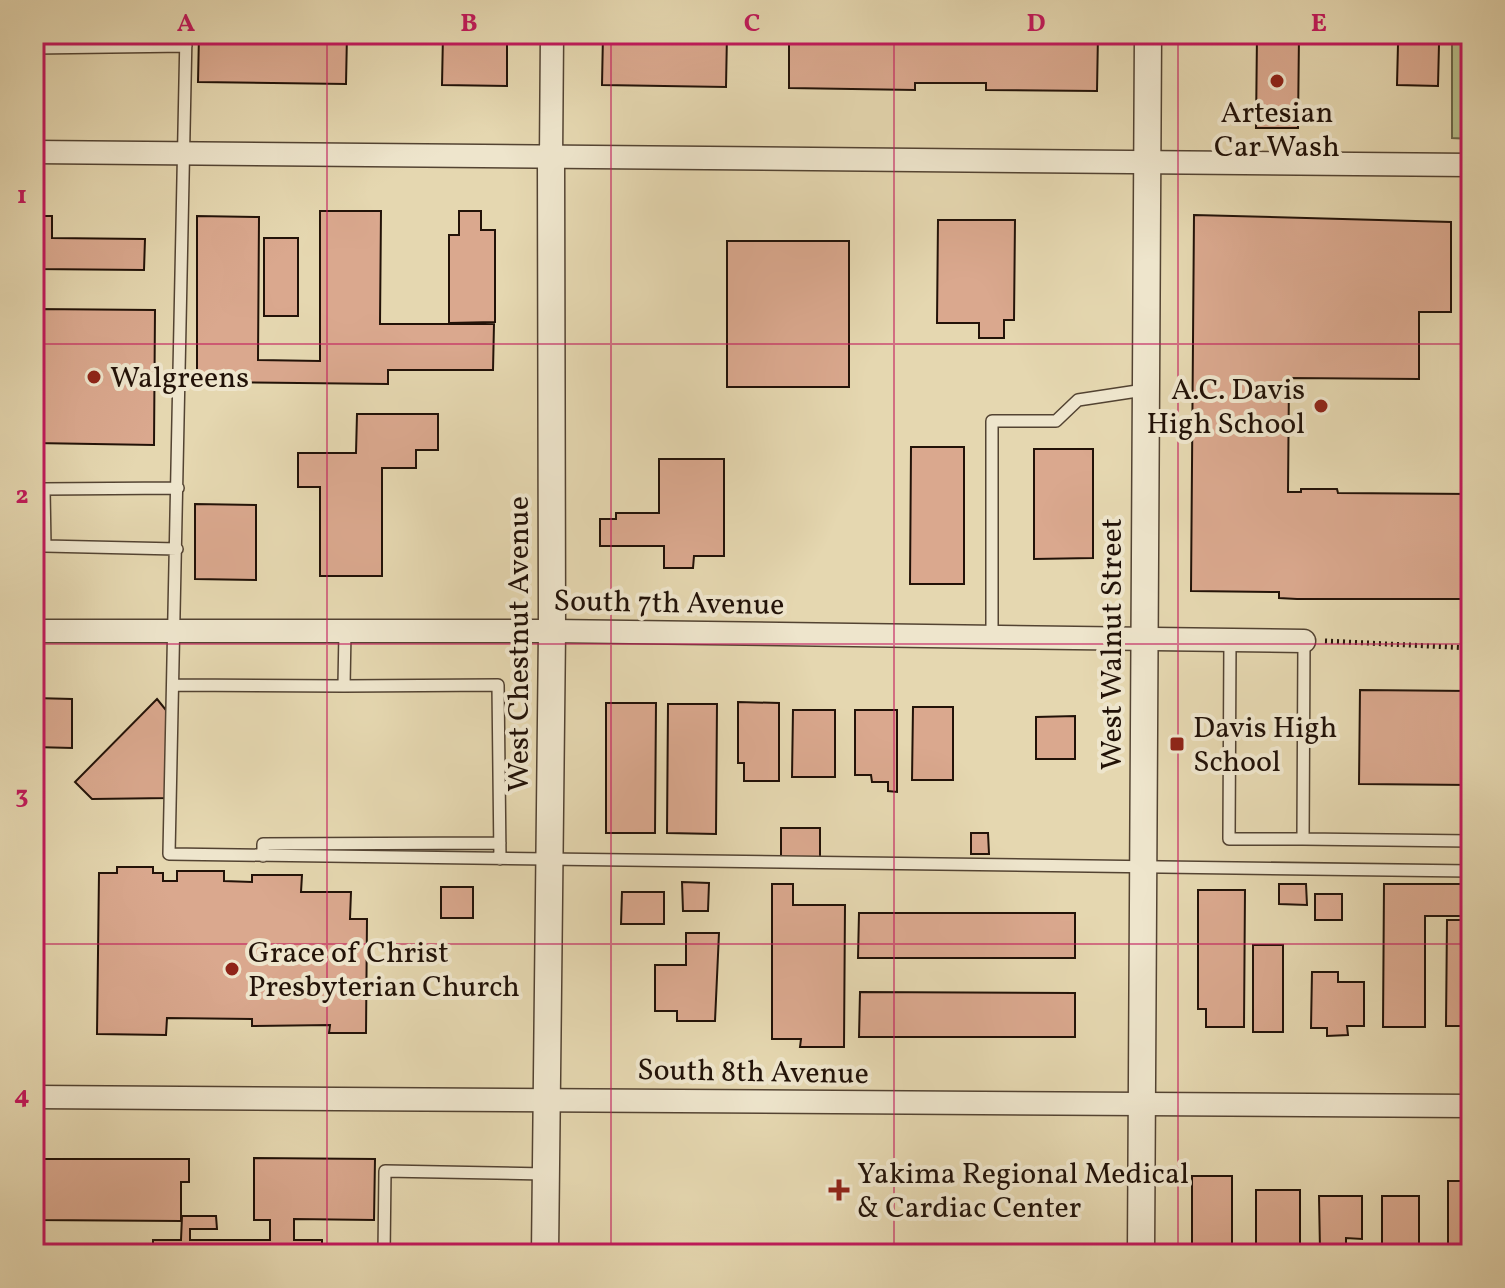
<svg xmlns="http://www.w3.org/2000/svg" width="1505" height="1288" font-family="Vollkorn,serif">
  <rect width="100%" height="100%" fill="#e5d7b0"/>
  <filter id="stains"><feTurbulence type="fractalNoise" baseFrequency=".0025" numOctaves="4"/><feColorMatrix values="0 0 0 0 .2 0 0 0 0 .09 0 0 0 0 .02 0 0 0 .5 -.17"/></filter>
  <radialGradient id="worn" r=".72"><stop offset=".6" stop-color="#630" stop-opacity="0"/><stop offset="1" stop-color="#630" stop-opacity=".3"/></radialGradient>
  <path fill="#b7be8a" stroke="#6c6849" stroke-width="2" d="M1452 34H1471V139L1452 138Z"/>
  <path fill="#daa88e" stroke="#221208" stroke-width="2" d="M199 34H347L346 84 198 82Z
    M443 34H507V86L442 85Z
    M603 34H727L726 87 602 85Z
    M789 34H1098L1097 91 986 90V83H915V90L789 88Z
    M1257 34H1299L1298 128H1256Z
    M1398 44H1439L1438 86 1397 85Z
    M320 211H381L380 324H494L493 370H388V384L197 382V216L259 217 258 360 320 361Z
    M459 211H481V230H495V322L449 323V235H459Z
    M1194 215 1451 222V312H1419V379L1289 378 1288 492H1301V489H1337L1338 493 1471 494V599H1297L1279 598V592L1191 591Z
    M34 216H52V238L145 239 144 270 34 269Z
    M938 220H1015L1014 320H1004V338H979V323H937Z
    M264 238H298V316H264Z
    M727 241H849V387H727Z
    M34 309 155 310 154 445 34 443Z
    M357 414H438V450H416V468H382V576H320V487H298V453H356Z
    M911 447H964V584H910Z
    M1034 449H1093V558L1034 559Z
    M659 459H724V556H694L693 568H664V546H600V519H616V513H659Z
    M195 504 256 505V580L195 579Z
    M1360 690 1471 691V785L1359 784Z
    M34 698 72 699V748L34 747Z
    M157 699 170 715V798L92 799 75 782Z
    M738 702 779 703V781H744V763H738Z
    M606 703H656L655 833H606Z
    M668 704H717L716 834 667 833Z
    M913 707H953V780H912Z
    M793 710H835V777H792Z
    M855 710H897V792L888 791V782H872L871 775H855Z
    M1075 716V759H1036V717Z
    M781 828H820V859L781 860Z
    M971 833H988L989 854H971Z
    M117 867H153V873H163V881H177V871H224V881L252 882V875H302L301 892H351L350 919H367L366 1033H329L330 1025 252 1026V1019L167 1018 166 1035 97 1034 99 873H117Z
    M682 882 709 883 708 911H683Z
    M772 884H793V905H845L844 1047H800L801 1039H772Z
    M1279 884H1306L1307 905 1279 904Z
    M1384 884H1471V916H1425V1027H1383Z
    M441 887H473V918H441Z
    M1198 890H1245L1244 1027H1206V1009H1198Z
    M622 892H664V924H621Z
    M1315 894H1342V920H1315Z
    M859 913H1075V958H858Z
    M1447 920H1471V1026H1446Z
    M686 933H719L715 1021H677V1011H655V965H686Z
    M1253 945H1283V1032H1253Z
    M1312 972H1338V982H1364V1026H1347L1348 1035 1327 1036V1028H1311Z
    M860 992 1075 993V1037H859Z
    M254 1158 375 1159 374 1220 294 1219V1240H322V1254H153V1240H181L182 1216H216L217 1229H190V1240H270V1220H254Z
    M34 1159H189V1182H181V1221L34 1220Z
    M1192 1176H1232V1254H1192Z
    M1448 1181H1471V1254H1448Z
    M1256 1190H1300V1254H1256Z
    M1319 1196H1362V1239L1346 1238V1251L1320 1250Z
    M1382 1196H1419V1254H1393V1249H1382Z"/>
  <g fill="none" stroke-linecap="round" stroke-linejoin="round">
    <defs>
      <path id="service" d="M186 34 169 854 1471 871
        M34 48 186 46
        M34 489H44L45 546 177 549
        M44 489 178 488
        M345 631 344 686 498 685 500 859
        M992 636V421H1056L1078 400 1144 390
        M1230 639 1229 839H1303L1304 641
        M174 685 344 686
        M1303 839 1471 841
        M263 856V844L500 843
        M384 1254 385 1171 545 1174"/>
      <path id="minor" d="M34 152 1471 165
        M551 158 552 34
        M34 631H552L1304 641
        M34 1097 1471 1106"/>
      <path id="tertiary" d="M545 1254 552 631 551 158
        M1141 1254 1148 34"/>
    </defs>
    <use href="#service" stroke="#534332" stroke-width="14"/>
    <use href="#minor" stroke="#534332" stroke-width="25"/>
    <use href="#tertiary" stroke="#534332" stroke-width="29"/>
    <path stroke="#221208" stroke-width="5" stroke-dasharray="2 4" stroke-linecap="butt" d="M1325 641 1471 648"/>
    <use href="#service" stroke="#eee5cc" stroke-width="11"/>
    <use href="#minor" stroke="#eee5cc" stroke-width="22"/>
    <use href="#tertiary" stroke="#eee5cc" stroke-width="26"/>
  </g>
  <path fill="none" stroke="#c2185b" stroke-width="2" stroke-opacity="0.55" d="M327 34V1254M611 34V1254M894 34V1254M1178 34V1254M34 344H1471M34 644H1471M34 944H1471"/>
  <g fill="#8f2418" stroke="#eee5cc" stroke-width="3">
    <circle cx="1277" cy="81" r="8"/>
    <circle cx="94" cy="377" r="8"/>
    <circle cx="1321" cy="406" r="8"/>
    <rect x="1169" y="736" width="16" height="16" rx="4"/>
    <circle cx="232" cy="969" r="8"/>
    <path d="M835 1178h8v8h8v8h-8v8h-8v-8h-8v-8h8z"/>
  </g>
  <g text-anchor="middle" stroke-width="8" stroke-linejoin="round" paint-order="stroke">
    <g font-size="30" fill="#221208" stroke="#eee5cc" text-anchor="start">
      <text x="1277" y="122" text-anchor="middle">Artesian<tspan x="1277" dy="34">Car Wash</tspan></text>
      <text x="110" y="387">Walgreens</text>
      <text x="1305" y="399" text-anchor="end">A.C. Davis<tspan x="1305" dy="34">High School</tspan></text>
      <text x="1193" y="737">Davis High<tspan x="1193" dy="34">School</tspan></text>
      <text x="248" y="962">Grace of Christ<tspan x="248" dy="34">Presbyterian Church</tspan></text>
      <text x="857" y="1183">Yakima Regional Medical<tspan x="857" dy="34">&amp; Cardiac Center</tspan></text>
    </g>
    <g font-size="30" fill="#221208" stroke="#eee5cc">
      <text transform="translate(669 602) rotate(1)" y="10">South 7th Avenue</text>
      <text transform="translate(518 644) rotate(-90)" y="10">West Chestnut Avenue</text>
      <text transform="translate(1111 644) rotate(-90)" y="10">West Walnut Street</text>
      <text transform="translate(753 1071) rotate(1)" y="10">South 8th Avenue</text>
    </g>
  </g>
  <rect width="1505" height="1288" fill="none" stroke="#e5d7b0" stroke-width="88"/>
  <rect x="44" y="44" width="1417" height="1200" fill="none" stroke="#c2185b" stroke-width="3"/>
  <g font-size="26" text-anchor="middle" font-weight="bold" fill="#c2185b">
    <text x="186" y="31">A</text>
    <text x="469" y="31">B</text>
    <text x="752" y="31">C</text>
    <text x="1036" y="31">D</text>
    <text x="1319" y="31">E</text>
    <text x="22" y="203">1</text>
    <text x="22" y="503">2</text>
    <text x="22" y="803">3</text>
    <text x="22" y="1103">4</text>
  </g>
  <rect width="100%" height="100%" filter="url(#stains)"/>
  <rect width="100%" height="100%" fill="url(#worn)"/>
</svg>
